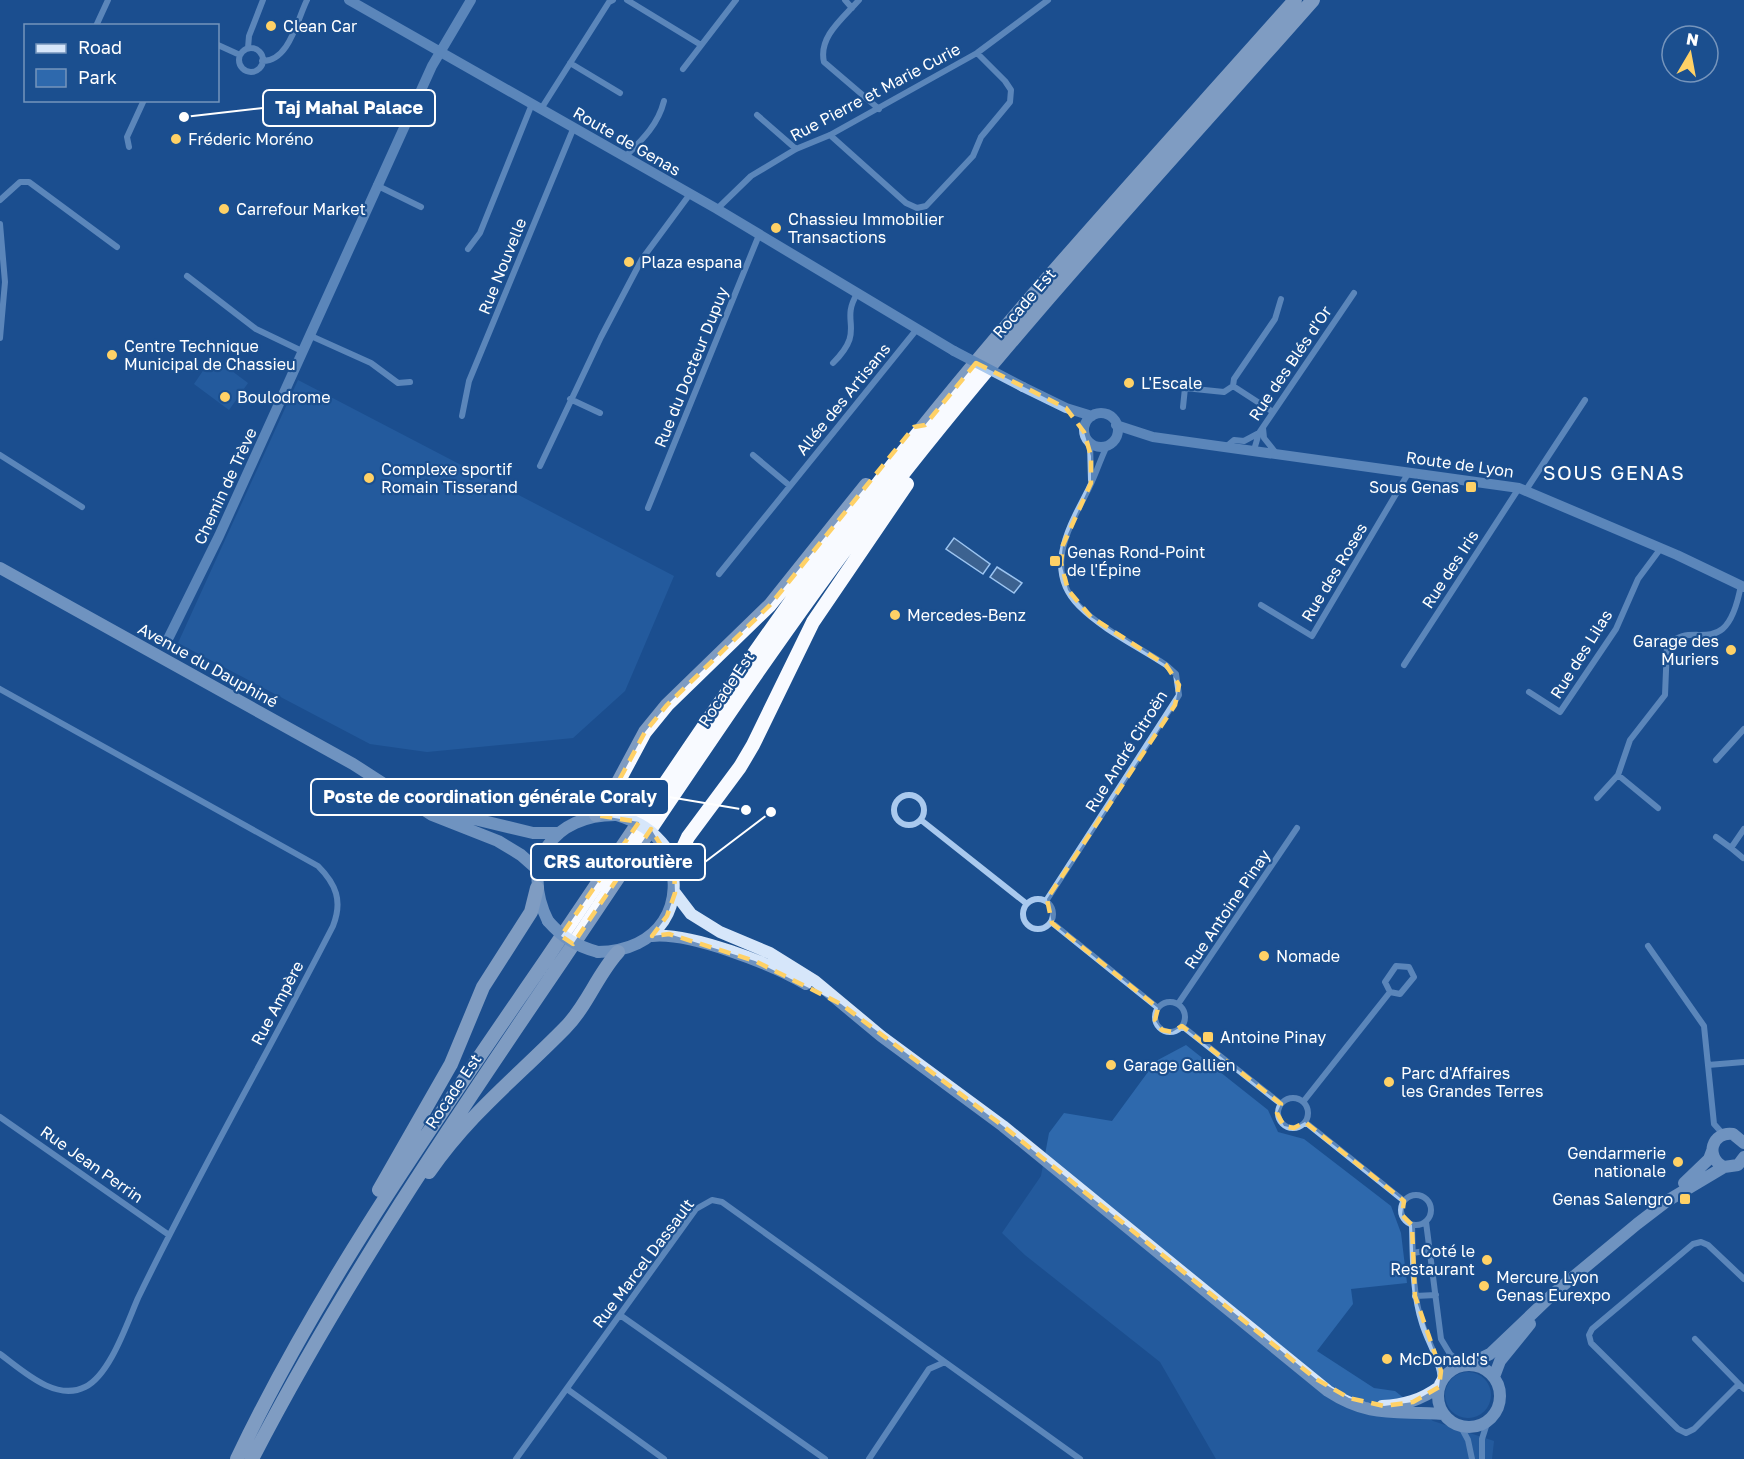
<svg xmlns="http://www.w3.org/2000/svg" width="1744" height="1459" font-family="'Golos Text',sans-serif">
  <rect width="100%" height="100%" fill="#1b4f8f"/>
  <path fill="#2e69ad" d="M217 360 248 383 229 410 194 384 209 362 213 365Z
    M298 380 674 576 625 691 573 738 427 752 370 744 178 643Z
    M1186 1045 1268 1110 1278 1132 1304 1139 1391 1206 1401 1233 1407 1283 1351 1289 1353 1304 1317 1351 1374 1388 1395 1391 1433 1421 1494 1441 1492 1459H1216L1160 1362 1025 1255 1002 1233 1041 1176 1049 1133 1064 1113 1112 1121 1156 1061Z
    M1445 1395a23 23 0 1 1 46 0a23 23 0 1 1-46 0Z"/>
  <path fill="#3c6290" stroke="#9cc4f0" stroke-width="1.5" d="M954 538 990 564 983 574 946 549Z
    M997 567 1022 583 1014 593 990 577Z"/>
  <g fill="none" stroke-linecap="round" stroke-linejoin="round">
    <path stroke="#a9c9ee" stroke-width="6" d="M627 0 701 45
      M845 0 852 8
      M859 0C843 18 818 37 824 62L879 109
      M96 26 108 0
      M218 45 240 55
      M248 48 249 36 263 0
      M239 60a12 12 0 1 1 24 0a12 12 0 1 1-24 0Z
      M262 61C289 62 297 20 307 0
      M570 63 620 93
      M683 69 736 0
      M541 109 609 2 613 0
      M757 115 796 149
      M830 135 906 203 917 208 926 206 973 156 981 137 1010 102 1011 90 1005 81 977 53
      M129 147 127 137 144 100
      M625 157C642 140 658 125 664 101
      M376 185 421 207
      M0 200 20 182H29L117 247
      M717 209 751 176 796 149 830 135 977 53 1048 0
      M0 224 5 282 0 338
      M468 249 480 233 532 104
      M187 276 256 329 304 352
      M311 336 371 363 398 383 410 382
      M833 363C867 329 839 323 857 294
      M570 399 600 413
      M1183 407 1185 388 1224 392 1233 386
      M1273 412 1233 386 1234 379 1275 319 1281 299
      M462 416 469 381 574 127
      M1263 428 1264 438 1276 453
      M1090 443 1091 480
      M1227 446 1234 440 1244 441 1259 433
      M1254 450 1259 433 1354 293
      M0 455 82 507
      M753 455 790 486
      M540 466 601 337 642 259 690 194
      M1526 490 1585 400
      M648 508 759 235
      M719 574 917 329
      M1261 605 1312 636 1409 472
      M1404 665 1519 488
      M0 689 318 866C336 884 343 901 333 926 269 1051 199 1172 138 1298 127 1323 110 1375 85 1387 55 1402 22 1370 0 1354
      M1529 692 1560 712 1616 629 1638 579 1661 548
      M1716 760 1744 729
      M1618 775 1658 808
      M894 810a15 15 0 1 1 30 0a15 15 0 1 1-30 0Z
      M1597 798 1618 775 1630 740 1665 695 1667 646C1693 616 1726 666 1741 585
      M921 820 1027 904
      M1716 837 1731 848 1744 829
      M1731 848 1743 858
      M1023 914a15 15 0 1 1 30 0a15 15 0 1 1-30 0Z
      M1046 901 1179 695 1176 674 1166 665C1137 646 1103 630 1079 606 1042 569 1071 524 1089 488 1096 474 1100 460 1107 446
      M1051 922 1158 1008
      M1648 946 1704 1026 1714 1124 1723 1134
      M1155 1017a15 15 0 1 1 30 0a15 15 0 1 1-30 0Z
      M1178 1004 1297 828
      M1182 1026 1281 1104
      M1708 1065 1744 1062
      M1278 1113a15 15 0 1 1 30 0a15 15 0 1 1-30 0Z
      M1303 1102 1390 992 1400 994 1414 977 1409 967 1396 966 1385 982 1390 992
      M0 1117 169 1235
      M1305 1122 1404 1201
      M1401 1210a15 15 0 1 1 30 0a15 15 0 1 1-30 0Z
      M1426 1222 1441 1339 1450 1354 1464 1365
      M1412 1225C1413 1257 1412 1292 1422 1323 1428 1343 1440 1359 1441 1381
      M1413 1253 1430 1250
      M1744 1279 1708 1245 1701 1242 1693 1244 1592 1329 1589 1335 1591 1343 1678 1429 1686 1433 1694 1429 1739 1384 1744 1389
      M1415 1296 1436 1295
      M620 1315 825 1459
      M1695 1339 1739 1384
      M567 1389 664 1459
      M1460 1425 1468 1440 1472 1459
      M516 1459 696 1209 712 1200 722 1202 1080 1459
      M869 1459 929 1369 945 1362
      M1482 1459V1439L1488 1420"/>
    <path stroke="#a9c9ee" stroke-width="10" d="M349 0 717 209 954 351
      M1023 387 1066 408 1092 416
      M1084 430a17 17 0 1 1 34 0a17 17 0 1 1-34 0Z
      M1116 425 1153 437 1519 488 1677 555 1744 587
      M169 637 219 536 432 66 471 0"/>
    <path stroke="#d6e6fa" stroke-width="12" d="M0 568 353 764 432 815 498 841 521 855 538 870
      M433 809 533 833H558
      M675 893 691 914 720 932 770 953 815 981 881 1036 1003 1126 1328 1391C1371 1419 1396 1410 1443 1414
      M548 921C519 863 553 814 617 815
      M652 936C690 932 772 964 806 984
      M598 952C659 951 689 905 666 848
      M1744 1143 1733 1134C1712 1131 1704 1157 1724 1167L1738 1165 1744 1157
      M1684 1183 1709 1159 1712 1151
      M1469 1364 1490 1354 1554 1293 1637 1224 1667 1201 1724 1167
      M1438 1396a31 31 0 1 1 62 0a31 31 0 1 1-62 0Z
      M1494 1377 1500 1361 1530 1324
      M1382 1406C1404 1405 1421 1400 1439 1387"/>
    <path stroke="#f8faff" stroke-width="14" d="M596 815 608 801 645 732 667 705 770 605 866 485
      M674 867 688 837 740 767 753 745 813 622 907 484
      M429 1172C470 1113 516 1078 565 1028 587 1006 597 975 618 952
      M379 1190 451 1064 483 987 531 912 537 888
      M237 1459C322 1281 436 1120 547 958 651 805 752 650 863 503 997 327 1149 165 1295 0
      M252 1459C343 1283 453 1121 564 958 666 807 765 655 875 510 1011 332 1165 168 1313 0"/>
    <path stroke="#a9c9ee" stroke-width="10" d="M954 351 1023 387"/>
    <path stroke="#d6e6fa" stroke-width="12" d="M617 815C639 822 652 830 666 848
      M548 921C563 938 576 946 598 952"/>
  </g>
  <path d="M0 0H1744V1459H0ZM976 363 1066 408 1084 432 1091 456V483L1063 545 1061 563 1068 590 1091 617 1166 665 1179 685 1175 705 1047 899 1052 923 1158 1008 1155 1020 1162 1030 1172 1032 1182 1026 1281 1104 1277 1113 1284 1126 1294 1128 1305 1122 1404 1201 1402 1215 1412 1225 1415 1296 1441 1371 1439 1387 1413 1402 1384 1406 1349 1398 1316 1379 1003 1126 841 1004 755 961 669 934 652 936 667 916 675 893 674 867 651 829 573 944 561 936 639 822 596 815 608 801 645 732 667 705 770 605 914 427 925 425Z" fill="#1b4f8f" fill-opacity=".55" fill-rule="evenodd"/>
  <path fill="none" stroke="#ffd166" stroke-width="4.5" stroke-dasharray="12 8" stroke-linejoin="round" d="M976 363 1066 408 1084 432 1091 456V483L1063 545 1061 563 1068 590 1091 617 1166 665 1179 685 1175 705 1047 899 1052 923 1158 1008 1155 1020 1162 1030 1172 1032 1182 1026 1281 1104 1277 1113 1284 1126 1294 1128 1305 1122 1404 1201 1402 1215 1412 1225 1415 1296 1441 1371 1439 1387 1413 1402 1384 1406 1349 1398 1316 1379 1003 1126 841 1004 755 961 669 934 652 936 667 916 675 893 674 867 651 829 573 944 561 936 639 822 596 815 608 801 645 732 667 705 770 605 914 427 925 425Z"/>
  <g fill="#ffd166" stroke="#1b4f8f" stroke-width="2">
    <circle cx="271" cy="26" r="6"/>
    <circle cx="176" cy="139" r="6"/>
    <circle cx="224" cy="209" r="6"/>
    <circle cx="776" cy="228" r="6"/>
    <circle cx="629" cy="262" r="6"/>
    <circle cx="112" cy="355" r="6"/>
    <circle cx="1129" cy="383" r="6"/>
    <circle cx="225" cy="397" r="6"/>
    <circle cx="369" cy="478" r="6"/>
    <rect x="1465" y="481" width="12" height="12" rx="3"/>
    <rect x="1049" y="555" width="12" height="12" rx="3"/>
    <circle cx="895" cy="615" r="6"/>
    <circle cx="1731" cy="650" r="6"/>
    <circle cx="1264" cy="956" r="6"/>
    <rect x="1202" y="1031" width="12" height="12" rx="3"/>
    <circle cx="1111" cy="1065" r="6"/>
    <circle cx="1389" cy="1082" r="6"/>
    <circle cx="1678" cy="1162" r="6"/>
    <rect x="1679" y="1193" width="12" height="12" rx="3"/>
    <circle cx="1487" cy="1260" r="6"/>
    <circle cx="1484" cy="1286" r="6"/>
    <circle cx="1387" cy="1359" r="6"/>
  </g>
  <g text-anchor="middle" stroke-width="4.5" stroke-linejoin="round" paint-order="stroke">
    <g font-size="16" fill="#fff" stroke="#1b4f8f" text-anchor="start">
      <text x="283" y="32">Clean Car</text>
      <text x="188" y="145">Fréderic Moréno</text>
      <text x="236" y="215">Carrefour Market</text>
      <text x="788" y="225">Chassieu Immobilier<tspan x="788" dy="18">Transactions</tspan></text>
      <text x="641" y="268">Plaza espana</text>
      <text x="124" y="352">Centre Technique<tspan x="124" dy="18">Municipal de Chassieu</tspan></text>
      <text x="1141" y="389">L'Escale</text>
      <text x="237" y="403">Boulodrome</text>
      <text x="381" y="475">Complexe sportif<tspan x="381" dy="18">Romain Tisserand</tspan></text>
      <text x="1459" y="493" text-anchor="end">Sous Genas</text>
      <text x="1067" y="558">Genas Rond-Point<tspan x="1067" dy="18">de l'Épine</tspan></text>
      <text x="907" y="621">Mercedes-Benz</text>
      <text x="1719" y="647" text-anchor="end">Garage des<tspan x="1719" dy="18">Muriers</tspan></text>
      <text x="1276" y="962">Nomade</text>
      <text x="1220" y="1043">Antoine Pinay</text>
      <text x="1123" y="1071">Garage Gallien</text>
      <text x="1401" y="1079">Parc d'Affaires<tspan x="1401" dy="18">les Grandes Terres</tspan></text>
      <text x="1666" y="1159" text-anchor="end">Gendarmerie<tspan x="1666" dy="18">nationale</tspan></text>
      <text x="1673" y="1205" text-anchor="end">Genas Salengro</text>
      <text x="1475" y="1257" text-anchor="end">Coté le<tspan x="1475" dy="18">Restaurant</tspan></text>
      <text x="1496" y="1283">Mercure Lyon<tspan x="1496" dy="18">Genas Eurexpo</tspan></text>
      <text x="1399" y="1365">McDonald's</text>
    </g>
    <g font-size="16" fill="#fff" stroke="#1b4f8f">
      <text transform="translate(875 92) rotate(-28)" y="6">Rue Pierre et Marie Curie</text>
      <text transform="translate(627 141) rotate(30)" y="6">Route de Genas</text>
      <text transform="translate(502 266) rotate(-68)" y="6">Rue Nouvelle</text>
      <text transform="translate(1024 303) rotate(-49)" y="6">Rocade Est</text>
      <text transform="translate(1290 363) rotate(-56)" y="6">Rue des Blés d'Or</text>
      <text transform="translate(691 367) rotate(-68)" y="6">Rue du Docteur Dupuy</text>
      <text transform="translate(843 399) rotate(-51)" y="6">Allée des Artisans</text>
      <text transform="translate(1460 464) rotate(8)" y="6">Route de Lyon</text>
      <text transform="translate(225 486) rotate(-65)" y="6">Chemin de Trève</text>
      <text transform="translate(1450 569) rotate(-57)" y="6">Rue des Iris</text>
      <text transform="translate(1334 572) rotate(-59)" y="6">Rue des Roses</text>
      <text transform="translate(1581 654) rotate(-58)" y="6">Rue des Lilas</text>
      <text transform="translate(208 665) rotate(29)" y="6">Avenue du Dauphiné</text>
      <text transform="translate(726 689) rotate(-56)" y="6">Rocade Est</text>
      <text transform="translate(1126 751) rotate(-58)" y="6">Rue André Citroën</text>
      <text transform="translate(1227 909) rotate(-56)" y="6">Rue Antoine Pinay</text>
      <text transform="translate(277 1003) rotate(-62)" y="6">Rue Ampère</text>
      <text transform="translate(453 1091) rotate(-56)" y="6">Rocade Est</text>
      <text transform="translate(92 1164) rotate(35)" y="6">Rue Jean Perrin</text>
      <text transform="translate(643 1263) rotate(-53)" y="6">Rue Marcel Dassault</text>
    </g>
    <g font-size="20" letter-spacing="1.5" fill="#fff" stroke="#1b4f8f">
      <text x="1614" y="480">SOUS GENAS</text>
    </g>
  </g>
  <path fill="none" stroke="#fff" stroke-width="2" d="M184 117L263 108M746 810L669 797M771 812L705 862"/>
  <g fill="#fff" stroke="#1b4f8f" stroke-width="2">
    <circle cx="184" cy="117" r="6"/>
    <circle cx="746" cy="810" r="6"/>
    <circle cx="771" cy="812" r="6"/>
  </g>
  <g fill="#1b4f8f" stroke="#fff" stroke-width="2">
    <rect x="263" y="90" width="172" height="36" rx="6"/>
    <rect x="311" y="779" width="358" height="36" rx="6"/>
    <rect x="531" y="844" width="174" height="36" rx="6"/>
  </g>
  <g font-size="18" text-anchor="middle" font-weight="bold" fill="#fff">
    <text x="349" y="114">Taj Mahal Palace</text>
    <text x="490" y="803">Poste de coordination générale Coraly</text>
    <text x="618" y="868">CRS autoroutière</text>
  </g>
  <rect x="24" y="24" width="195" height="78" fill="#1b4f8f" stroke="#7695bc" stroke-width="1.5"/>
  <rect x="36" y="44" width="30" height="9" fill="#d6e6fa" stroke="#7695bc" stroke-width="1.5"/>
  <text x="78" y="54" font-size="18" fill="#ffffff">Road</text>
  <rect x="36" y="69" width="30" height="18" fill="#2e69ad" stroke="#7695bc" stroke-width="1.5"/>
  <text x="78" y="84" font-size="18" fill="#ffffff">Park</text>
  <g transform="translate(1690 54) rotate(10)"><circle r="28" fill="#1b4f8f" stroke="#7695bc" stroke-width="1.5"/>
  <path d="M0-4.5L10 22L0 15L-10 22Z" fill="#ffd166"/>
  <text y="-9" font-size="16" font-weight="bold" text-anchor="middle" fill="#ffffff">N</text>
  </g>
</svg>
